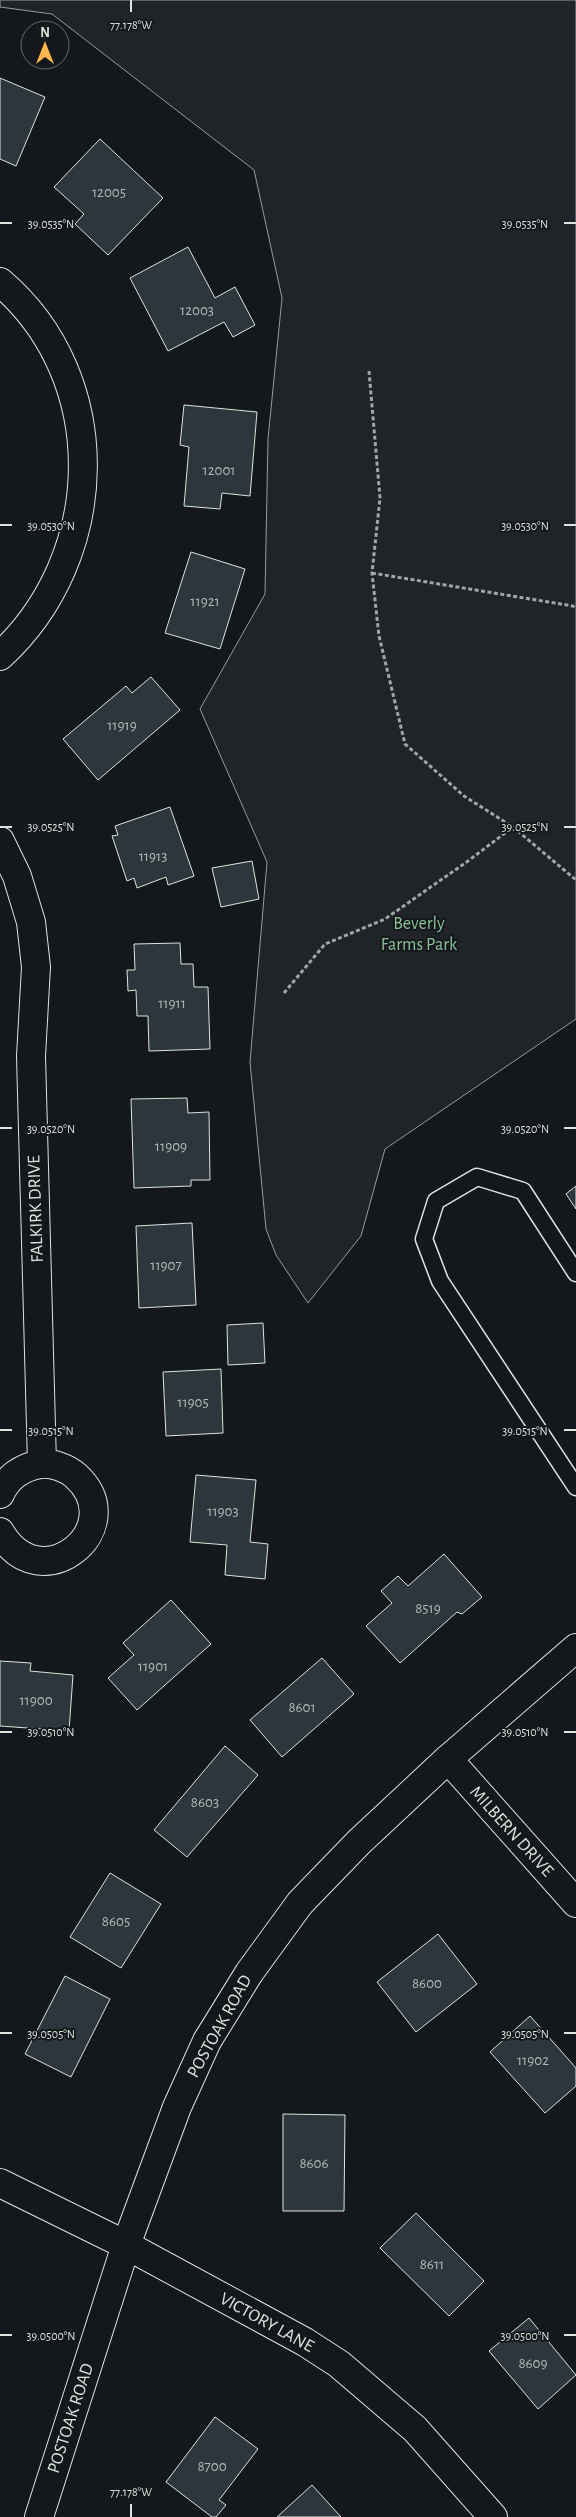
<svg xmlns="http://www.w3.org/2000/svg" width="576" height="2517" font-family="'Alegreya Sans',sans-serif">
  <rect width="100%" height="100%" fill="#14181c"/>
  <path fill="#202428" stroke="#939e99" d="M0 0H576V1019L385 1149 361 1236 308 1303 276 1255 266 1229 250 1062 267 862 200 709 265 594 268 439 282 298 254 170 52 14 0 7Z"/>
  <path fill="#2c363c" stroke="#d8e6dc" d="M0 78 45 97 16 166 0 159Z
    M100 139 163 198 108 255 75 224 84 214 54 187Z
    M188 247 215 298 235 287 255 325 233 337 224 322 168 351 130 278Z
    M184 405 257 412 250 496 222 493 220 509 184 506 189 447 180 445Z
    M191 552 245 569 220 649 165 633Z
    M151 677 180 710 98 780 63 739 126 686 132 693Z
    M170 807 194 876 168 885 166 877 137 888 134 878 127 881 112 836 118 835 115 826Z
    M252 861 259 899 221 907 212 868Z
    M180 943 181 964H193L194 987H208L210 1049 149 1051 148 1016H137L136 990 128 991 127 970H135L134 944Z
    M187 1098 188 1113 209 1112 210 1180H191V1186L134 1188 131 1099Z
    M576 1186V1209L566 1194Z
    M192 1223 196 1305 139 1308 136 1226Z
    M263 1323 265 1363 228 1365 227 1325Z
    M221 1369 223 1433 166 1436 163 1372Z
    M196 1475 256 1480 250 1542 268 1544 265 1579 225 1575 227 1545 190 1542Z
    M444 1554 482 1597 462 1614 457 1612 400 1663 366 1626 392 1603 381 1591 398 1576 408 1586Z
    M171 1600 211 1644 137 1710 108 1678 134 1655 123 1643Z
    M322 1658 354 1694 282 1757 250 1720Z
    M0 1661 31 1663 30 1671 73 1675 69 1731 0 1726Z
    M225 1746 258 1775 187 1857 154 1830Z
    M110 1873 161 1904 121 1968 70 1937Z
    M438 1934 477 1984 416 2032 377 1982Z
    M65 1976 110 1999 71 2077 25 2054Z
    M530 2016 576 2068V2086L545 2113 490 2052Z
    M283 2114 345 2115 344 2211H283Z
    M416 2213 484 2281 449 2316 380 2248Z
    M529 2318 576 2375 538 2409 489 2351Z
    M215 2417 258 2449 219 2500 226 2505 216 2517H212L166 2482Z
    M312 2485 341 2517H277Z"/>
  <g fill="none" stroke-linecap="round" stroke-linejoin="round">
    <defs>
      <path id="service" d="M576 1273 523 1191 477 1177 436 1201 424 1239 440 1281 576 1487"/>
      <path id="minor" d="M0 282C113 378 108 557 0 656
        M0 841 17 876 31 922 36 967 31 1056 42 1464
        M0 1494C7 1478 22 1467 41 1464 53 1463 67 1468 76 1476 132 1527 41 1603 0 1532
        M448 1759 576 1903"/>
      <path id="tertiary" d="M0 2183 126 2245 305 2342 339 2364 415 2429 493 2517
        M39 2517 126 2245 177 2107 207 2041 249 1973 300 1903 359 1842 448 1759 576 1648"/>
    </defs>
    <use href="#service" stroke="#d8e6dc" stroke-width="19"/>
    <use href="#minor" stroke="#d8e6dc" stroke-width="30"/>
    <use href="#tertiary" stroke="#d8e6dc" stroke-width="30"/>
    <path stroke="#9da8a2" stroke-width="3" stroke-dasharray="4 2.5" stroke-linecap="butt" d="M369 371 380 498 372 573 379 636 405 744 464 796 513 827 576 880
      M372 573 573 606 576 609
      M284 993 325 944 385 919 468 861 513 827"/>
    <use href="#service" stroke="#14181c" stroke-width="16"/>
    <use href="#minor" stroke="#14181c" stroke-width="28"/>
    <use href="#tertiary" stroke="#14181c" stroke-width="28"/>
  </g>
  <path fill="none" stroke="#d8e6dc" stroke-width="2" d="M131 0V12M0 223H12M564 223H576M0 525H12M564 525H576M0 827H12M564 827H576M0 1128H12M564 1128H576M0 1430H12M564 1430H576M0 1732H12M564 1732H576M0 2033H12M564 2033H576M0 2335H12M564 2335H576M131 2504V2517"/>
  <g text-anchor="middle" stroke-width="4" stroke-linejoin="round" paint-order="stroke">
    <g font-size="15" fill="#adbab4">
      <text x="109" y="197">12005</text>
      <text x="197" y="315">12003</text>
      <text x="219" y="475">12001</text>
      <text x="205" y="606">11921</text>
      <text x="122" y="730">11919</text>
      <text x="153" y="861">11913</text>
      <text x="172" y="1008">11911</text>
      <text x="171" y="1151">11909</text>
      <text x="166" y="1270">11907</text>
      <text x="193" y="1407">11905</text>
      <text x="223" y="1516">11903</text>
      <text x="428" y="1613">8519</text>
      <text x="153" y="1671">11901</text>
      <text x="36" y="1705">11900</text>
      <text x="302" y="1712">8601</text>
      <text x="205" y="1807">8603</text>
      <text x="116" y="1926">8605</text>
      <text x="427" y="1988">8600</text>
      <text x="533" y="2065">11902</text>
      <text x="314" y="2168">8606</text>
      <text x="432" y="2269">8611</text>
      <text x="533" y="2368">8609</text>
      <text x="212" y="2471">8700</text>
    </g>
    <g font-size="18" fill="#8ac095" stroke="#14181c">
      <text x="419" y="929">Beverly<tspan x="419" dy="21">Farms Park</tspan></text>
    </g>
    <g font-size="18" fill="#d8e6dc" stroke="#14181c">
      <text transform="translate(35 1209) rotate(-92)" y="6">FALKIRK DRIVE</text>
      <text transform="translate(512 1831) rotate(48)" y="6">MILBERN DRIVE</text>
      <text transform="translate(219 2026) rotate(-61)" y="6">POSTOAK ROAD</text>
      <text transform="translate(267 2322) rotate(29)" y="6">VICTORY LANE</text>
      <text transform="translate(70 2418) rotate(-72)" y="6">POSTOAK ROAD</text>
    </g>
  </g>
  <g font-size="12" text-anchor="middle" fill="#d8e6dc" stroke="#14181c" stroke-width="4" stroke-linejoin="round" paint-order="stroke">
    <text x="131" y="29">77.178°W</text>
    <text x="51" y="228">39.0535°N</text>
    <text x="525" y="228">39.0535°N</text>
    <text x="51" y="530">39.0530°N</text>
    <text x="525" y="530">39.0530°N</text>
    <text x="51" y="831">39.0525°N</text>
    <text x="525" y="831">39.0525°N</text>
    <text x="51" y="1133">39.0520°N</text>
    <text x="525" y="1133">39.0520°N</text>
    <text x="51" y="1435">39.0515°N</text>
    <text x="525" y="1435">39.0515°N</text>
    <text x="51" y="1736">39.0510°N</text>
    <text x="525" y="1736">39.0510°N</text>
    <text x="51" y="2038">39.0505°N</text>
    <text x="525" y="2038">39.0505°N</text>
    <text x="51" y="2340">39.0500°N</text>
    <text x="525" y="2340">39.0500°N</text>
    <text x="131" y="2496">77.178°W</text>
  </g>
  <g transform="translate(45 45)"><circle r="24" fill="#14181c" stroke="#626a69"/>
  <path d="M0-4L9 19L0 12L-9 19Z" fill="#ffb74d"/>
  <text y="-8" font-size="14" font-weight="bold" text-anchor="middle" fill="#d8e6dc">N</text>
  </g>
</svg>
